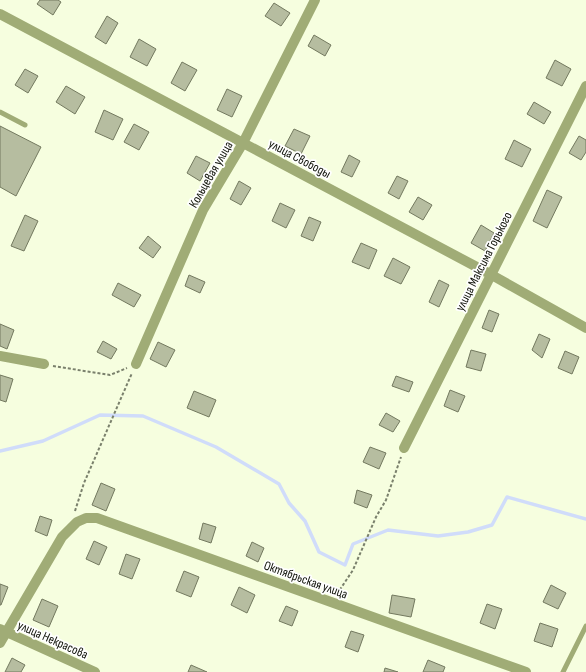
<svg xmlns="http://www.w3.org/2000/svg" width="586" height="672" font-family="'Sofia Sans Condensed',sans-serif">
  <rect width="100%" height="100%" fill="#f6fedf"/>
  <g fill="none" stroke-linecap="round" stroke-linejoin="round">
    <path stroke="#d0dcfa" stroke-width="3.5" d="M0 451 43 441 100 415 143 416 216 447 279 484 289 503 305 521 319 552 345 565 353 544 388 530 438 536 468 532 492 525 507 497 586 519"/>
  </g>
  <path fill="#b6bda0" stroke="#73795f" d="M40 0H58L61 2 53 15 37 4Z
    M274 3 290 13 281 26 265 16Z
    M107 16 118 23 106 44 95 37Z
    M314 35 331 45 325 56 308 46Z
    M139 39 156 49 147 66 130 57Z
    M555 60 571 69 562 86 546 78Z
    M182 62 197 70 185 91 171 83Z
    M25 69 38 76 28 93 15 85Z
    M66 86 85 97 75 114 56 102Z
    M227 89 242 96 232 117 217 110Z
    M534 102 551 112 544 124 527 114Z
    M104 110 123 119 113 140 95 132Z
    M134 124 149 132 139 150 124 142Z
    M0 126 41 147 16 196 0 187Z
    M294 129 310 136 301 154 285 146Z
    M579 136 586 140V152L581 160 569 153Z
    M514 140 531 149 522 167 505 159Z
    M349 155 360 161 352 177 341 172Z
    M196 156 210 163 200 181 187 173Z
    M397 176 408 181 399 199 388 193Z
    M239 181 251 188 241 205 230 199Z
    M547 190 562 197 547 228 533 221Z
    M418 197 432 205 423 220 409 212Z
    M280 203 295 210 286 228 272 221Z
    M25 215 38 221 24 251 11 246Z
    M309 217 321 222 313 241 301 236Z
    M481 225 494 233 485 251 471 243Z
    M148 236 161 247 153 258 139 248Z
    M361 243 377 250 369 269 352 262Z
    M393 258 410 267 401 284 384 276Z
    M189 275 205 282 200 293 185 286Z
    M439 280 449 285 439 307 429 302Z
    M118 283 141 295 134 307 112 295Z
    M489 310 499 314 492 332 482 328Z
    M0 324 14 330 7 349 0 346Z
    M539 334 550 339 542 358 532 350Z
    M103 341 117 349 111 359 97 352Z
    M158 342 175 350 166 367 150 359Z
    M471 350 486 354 481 371 466 367Z
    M565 351 579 357 572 374 558 368Z
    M0 375 13 379 6 402 0 400Z
    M396 376 413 382 409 392 392 386Z
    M450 390 465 396 458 412 444 406Z
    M194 391 216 400 209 417 187 408Z
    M386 413 400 421 393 432 379 425Z
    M370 447 386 453 379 469 363 462Z
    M101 483 115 489 106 511 92 505Z
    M357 490 372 495 367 508 354 503Z
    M40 516 52 520 47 536 35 531Z
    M203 523 216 527 211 543 199 539Z
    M94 541 107 547 99 565 86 559Z
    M252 542 264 548 258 562 246 556Z
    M126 554 140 559 132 579 119 574Z
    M184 571 199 577 191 597 176 591Z
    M0 584 8 587 1 605H0Z
    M551 585 566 593 558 609 543 602Z
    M239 587 255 595 247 613 231 605Z
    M392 595 415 599 411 617 389 613Z
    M42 599 58 606 49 627 33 620Z
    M487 604 502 609 495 629 480 623Z
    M286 606 298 611 292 626 279 621Z
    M540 623 558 629 552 647 534 641Z
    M351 631 364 635 358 652 345 647Z
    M12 658 25 665 21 672H5Z
    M428 660 445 667 443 672H423Z
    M191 665 207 672H188Z
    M385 668 398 672H384Z"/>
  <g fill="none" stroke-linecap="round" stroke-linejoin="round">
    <path stroke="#7a806c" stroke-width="2" stroke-dasharray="3 2" stroke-linecap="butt" d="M53 366 110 375 127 368
      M75 511 84 483 132 373
      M337 594 353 570 376 517 386 500 401 457"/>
    <path stroke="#a0ac76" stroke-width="5" d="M0 112 25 125
      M563 672 586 626"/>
    <path stroke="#a0ac76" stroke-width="10" d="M0 14 490 274 586 328
      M0 356 44 364
      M136 364 203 210 243 143 315 0
      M404 448 586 86
      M0 629 95 672
      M0 643 62 537 77 522 86 518H97L526 672"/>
  </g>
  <g text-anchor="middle" stroke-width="3.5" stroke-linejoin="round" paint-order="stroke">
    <g font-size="13" fill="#0c0f05" stroke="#fff">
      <text transform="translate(300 158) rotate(28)" y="5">улица Свободы</text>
      <text transform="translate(210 174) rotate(-60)" y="5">Кольцевая улица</text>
      <text transform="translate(483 261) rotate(-63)" y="5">улица Максима Горького</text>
      <text transform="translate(306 579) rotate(20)" y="5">Октябрьская улица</text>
      <text transform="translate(53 639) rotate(24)" y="5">улица Некрасова</text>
    </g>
  </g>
</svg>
